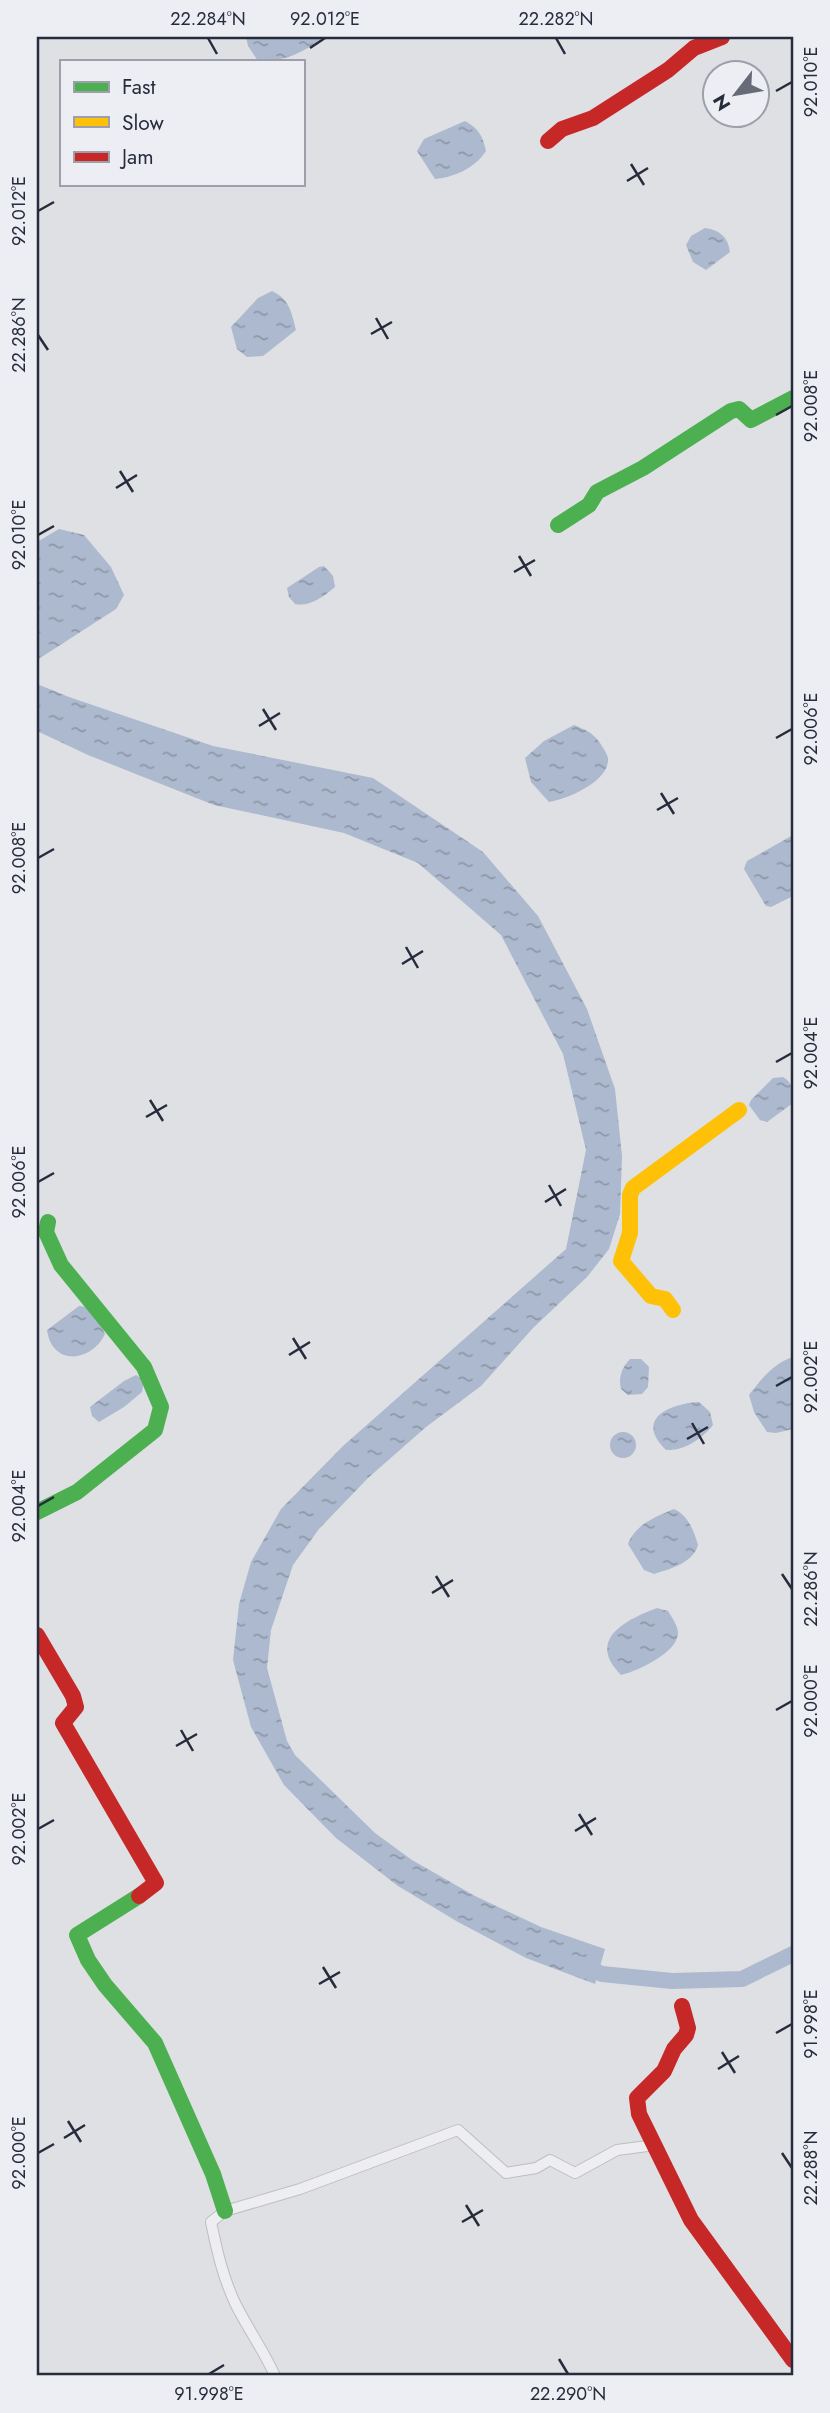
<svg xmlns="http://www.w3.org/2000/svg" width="830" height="2413" font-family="Jost,sans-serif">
  <defs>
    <pattern id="water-ripples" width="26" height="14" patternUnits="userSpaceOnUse" patternTransform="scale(1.75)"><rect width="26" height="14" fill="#adb9ce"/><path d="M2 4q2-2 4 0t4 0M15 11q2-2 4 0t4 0" fill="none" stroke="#8d97a8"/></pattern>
  </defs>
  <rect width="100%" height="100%" fill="#dee0e4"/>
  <path fill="url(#water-ripples)" d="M246 37H323C304 53 283 62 258 61L248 46Z
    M465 121C478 128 483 136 486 151 475 168 455 177 435 179L417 151 424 139Z
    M705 228C720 230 728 237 730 252L706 270 693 262 686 245 691 236Z
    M272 291C290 300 291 311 296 330L263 356 247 357 237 349 231 327 258 298Z
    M59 529 84 535 111 567 124 595 116 609 37 660V542Z
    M324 566 333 576 335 587C323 597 310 607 295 604L289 597 287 588 319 567Z
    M37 684 69 697 213 746 373 778 483 852 538 916 587 1009 615 1089 622 1156 620 1214 609 1249 587 1277 533 1328 481 1386 426 1427 368 1478 319 1529 293 1565 271 1630 267 1668 287 1741 295 1755 375 1833 412 1860 475 1896 541 1927 605 1949 595 1984 526 1958 458 1922 398 1886 336 1838 284 1785 251 1727 233 1660 239 1604 251 1562 281 1509 343 1446 566 1249 586 1150 563 1054 501 935 418 863 344 833 214 805 88 755 37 731Z
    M574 725C586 730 592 732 600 743 603 748 607 753 608 758 610 781 568 799 549 802L531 782 525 758 544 741Z
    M793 835V896L771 907 766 906 744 869 747 861Z
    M783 1077C793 1082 793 1093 793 1103L767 1122 760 1120 749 1105 751 1100 773 1078Z
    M79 1306 87 1307 100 1323 105 1334C92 1362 52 1367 47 1330Z
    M793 1357V1429L776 1433 767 1432 754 1412 749 1395C760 1380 775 1362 793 1357Z
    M630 1359H641L649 1367 648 1387 642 1394 628 1395 621 1389C618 1378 622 1367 630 1359Z
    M136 1375 144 1380 142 1392 124 1407 99 1422 92 1416 90 1407 124 1381Z
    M699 1402 710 1412 713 1425C702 1439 684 1451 666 1450 634 1419 669 1404 699 1402Z
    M610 1445a13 13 0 1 1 26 0a13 13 0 1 1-26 0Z
    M674 1509C688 1515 694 1531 698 1545 693 1563 670 1569 654 1574L644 1570 628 1544C636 1524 655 1517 674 1509Z
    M657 1608 668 1611C672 1618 677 1624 678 1632 679 1652 638 1671 621 1675 586 1640 625 1620 657 1608Z"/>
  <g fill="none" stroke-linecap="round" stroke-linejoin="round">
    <path stroke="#adb9ce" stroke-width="16" d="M580 1964 602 1974 672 1981 742 1979 793 1954"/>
    <defs>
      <path id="street" d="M275 2376C264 2351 248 2329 236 2305 223 2278 217 2251 211 2222L225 2211 300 2189 458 2130 506 2173 536 2168 550 2160 575 2173 617 2150 655 2145"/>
    </defs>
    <use href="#street" stroke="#bdbec2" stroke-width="12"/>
    <use href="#street" stroke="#eeeef1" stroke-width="10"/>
    <path stroke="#4caf50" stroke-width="16" d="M558 525 589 505 597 492 643 468 731 411 739 409 751 420 793 398
      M37 1512 77 1492 155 1430 161 1407 144 1367 61 1265 46 1232 48 1222
      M139 1896 77 1935 88 1960 105 1985 155 2043 213 2174 225 2211"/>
    <path stroke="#ffc107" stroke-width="16" d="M673 1310 665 1299 651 1296 621 1261 630 1233V1195L633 1188 739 1110"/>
    <path stroke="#c62828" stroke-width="16" d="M548 141 562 129 593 118 668 70 694 48 722 37
      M37 1635 73 1696 76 1707 63 1723 156 1883 139 1896
      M682 2006 688 2028 686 2035 674 2049 664 2071 637 2098 639 2114 691 2220 793 2360"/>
  </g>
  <path fill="none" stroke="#272c3c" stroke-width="2.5" d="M208 38 217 54M556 38 565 54M310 48 325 38M776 91 792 82M631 164 644 185M627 181 648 168M38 211 54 202M376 318 388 339M371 334 392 322M38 335 48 350M776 415 792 406M120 471 133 492M116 488 137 475M38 535 54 526M519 556 531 576M514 572 535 560M263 709 276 730M259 726 280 713M776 738 792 729M661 793 674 814M657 810 678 798M38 858 54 849M406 947 418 968M402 964 423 951M776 1062 792 1053M150 1100 163 1121M146 1117 167 1105M38 1182 54 1173M549 1185 561 1206M545 1202 566 1189M293 1338 306 1359M289 1355 310 1342M776 1386 792 1377M692 1423 704 1444M687 1439 708 1427M38 1506 54 1497M782 1574 792 1589M436 1576 449 1597M432 1593 453 1580M776 1710 792 1701M181 1730 193 1751M176 1746 197 1734M579 1814 592 1835M38 1829 54 1820M575 1831 596 1818M323 1967 336 1988M319 1984 340 1972M776 2033 792 2024M722 2052 735 2073M718 2069 739 2056M68 2121 81 2142M64 2138 85 2125M38 2153 54 2144M782 2153 792 2168M466 2205 479 2226M462 2222 483 2210M559 2359 568 2374M209 2374 224 2365"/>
  <rect width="830" height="2413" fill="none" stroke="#eceef4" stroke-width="77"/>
  <rect x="60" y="60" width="245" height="126" fill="#eceef4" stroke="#9da0aa" stroke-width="2"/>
  <rect x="74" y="82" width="35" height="10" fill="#4caf50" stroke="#9da0aa" stroke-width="2"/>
  <text x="122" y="94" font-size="21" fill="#272c3c">Fast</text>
  <rect x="74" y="117" width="35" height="10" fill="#ffc107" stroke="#9da0aa" stroke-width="2"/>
  <text x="122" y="130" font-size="21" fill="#272c3c">Slow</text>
  <rect x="74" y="152" width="35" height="10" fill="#c62828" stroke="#9da0aa" stroke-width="2"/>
  <text x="122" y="164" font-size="21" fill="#272c3c">Jam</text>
  <g transform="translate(736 94) rotate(239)"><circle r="33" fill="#eceef4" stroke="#9da0aa" stroke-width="2"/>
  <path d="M0-5L12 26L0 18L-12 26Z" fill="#676b77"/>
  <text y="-10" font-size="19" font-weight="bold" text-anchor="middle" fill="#272c3c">N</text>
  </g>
  <rect x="38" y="38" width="754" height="2336" fill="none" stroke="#272c3c" stroke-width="2.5"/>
  <g font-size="18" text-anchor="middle" fill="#272c3c">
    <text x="208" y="25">22.284°N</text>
    <text x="325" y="25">92.012°E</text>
    <text x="556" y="25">22.282°N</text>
    <text transform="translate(811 82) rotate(-90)" y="6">92.010°E</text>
    <text transform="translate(19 211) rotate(-90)" y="6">92.012°E</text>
    <text transform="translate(19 335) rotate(-90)" y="6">22.286°N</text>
    <text transform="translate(811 406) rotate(-90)" y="6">92.008°E</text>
    <text transform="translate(19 535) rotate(-90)" y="6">92.010°E</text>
    <text transform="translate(811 729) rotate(-90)" y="6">92.006°E</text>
    <text transform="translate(19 858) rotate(-90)" y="6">92.008°E</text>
    <text transform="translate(811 1053) rotate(-90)" y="6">92.004°E</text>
    <text transform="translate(19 1182) rotate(-90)" y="6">92.006°E</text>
    <text transform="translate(811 1377) rotate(-90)" y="6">92.002°E</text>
    <text transform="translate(19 1506) rotate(-90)" y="6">92.004°E</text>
    <text transform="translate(811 1589) rotate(-90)" y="6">22.286°N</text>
    <text transform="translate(811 1701) rotate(-90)" y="6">92.000°E</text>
    <text transform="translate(19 1829) rotate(-90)" y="6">92.002°E</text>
    <text transform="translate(811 2024) rotate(-90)" y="6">91.998°E</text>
    <text transform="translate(19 2153) rotate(-90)" y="6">92.000°E</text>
    <text transform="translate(811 2168) rotate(-90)" y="6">22.288°N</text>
    <text x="209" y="2400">91.998°E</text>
    <text x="568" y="2400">22.290°N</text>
  </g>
</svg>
